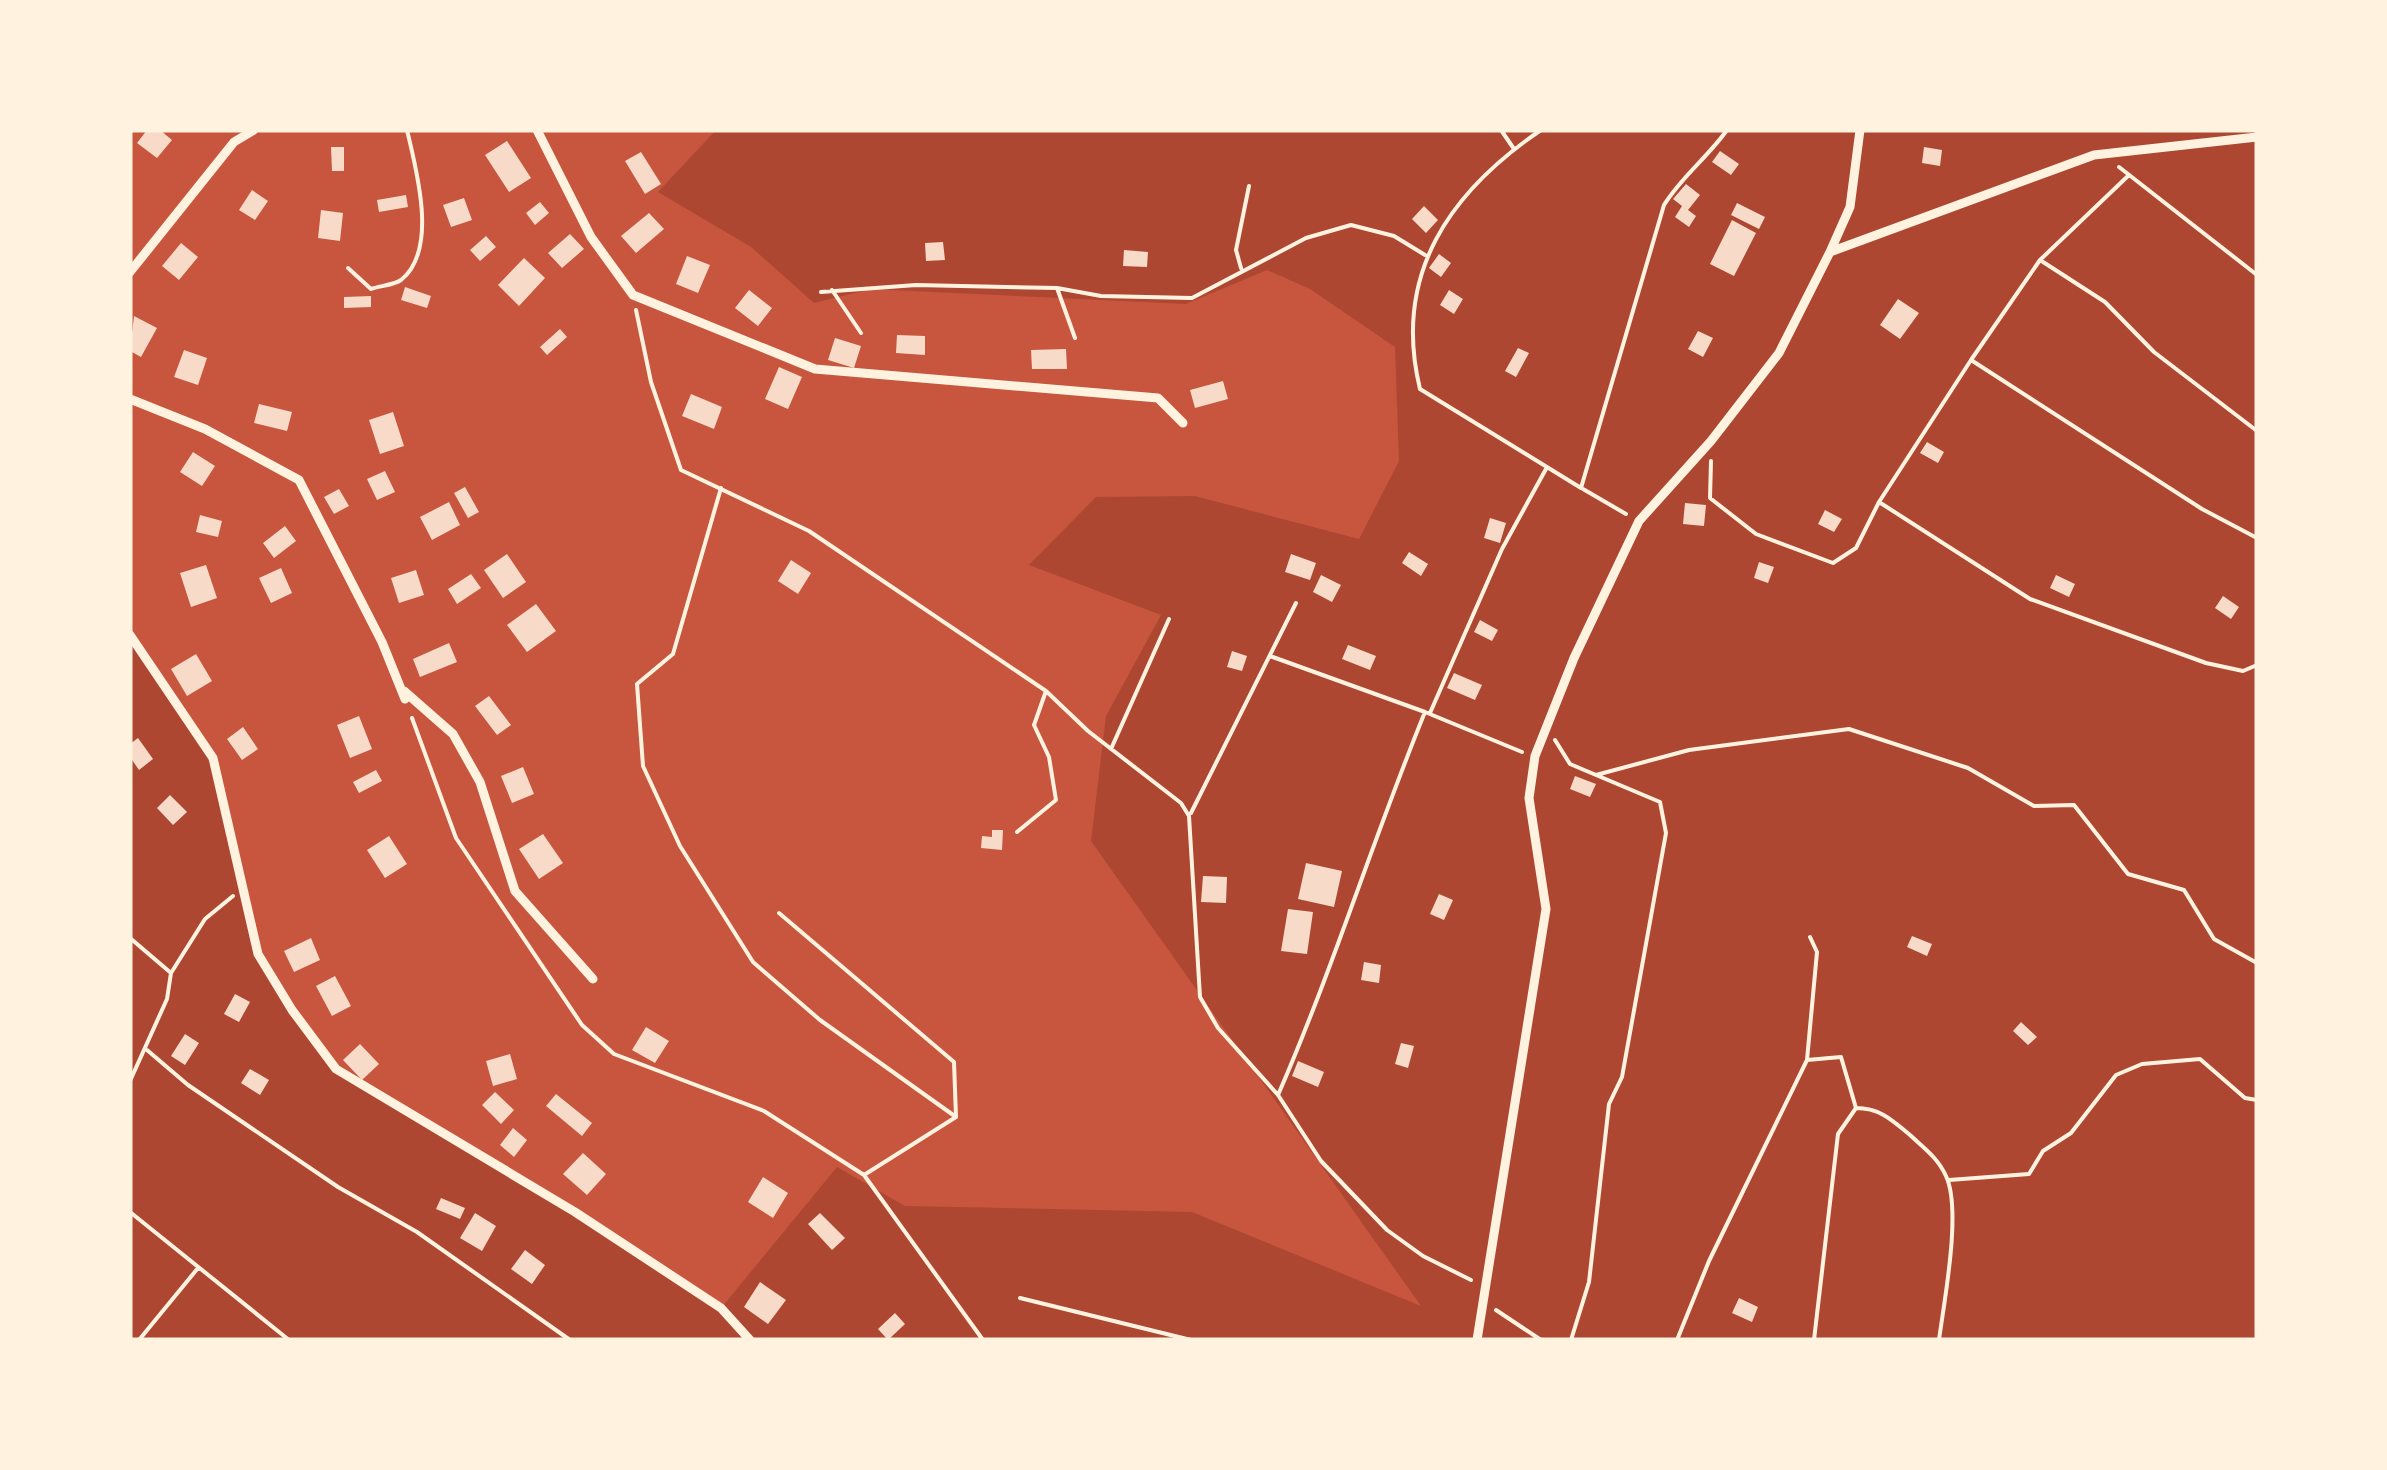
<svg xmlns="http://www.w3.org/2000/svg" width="2387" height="1470" font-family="Lora,serif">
  <rect width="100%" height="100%" fill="#c8553d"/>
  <path fill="#ae4732" d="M716 130H2257V1340H130V635L213 758 258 954 336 1069 722 1307 837 1167 905 1206 1192 1212 1421 1306 1091 841 1106 716 1161 615 1029 565 1096 497 1195 496 1359 539 1399 461 1395 347 1310 289 1267 270 1186 304 871 289 814 303 751 247 658 192Z"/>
  <path fill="#f7dbc8" d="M147 130H160L172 140 157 158 137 143Z
    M507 141 531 178 509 192 485 155Z
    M331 147H344V171H332Z
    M1924 147 1942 150 1940 166 1922 163Z
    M1720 151 1739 164 1731 175 1712 162Z
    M641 152 661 184 645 194 625 161Z
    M1686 184 1700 195 1688 210 1696 216 1689 227 1675 217 1682 206 1673 199Z
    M252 190 268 201 255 220 239 210Z
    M406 195 408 207 379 212 377 200Z
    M464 198 472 220 451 227 443 205Z
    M540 202 549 213 535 225 526 213Z
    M1737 203 1765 217 1759 229 1731 215Z
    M1424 206 1438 220 1426 233 1412 219Z
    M321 210 343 213 340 241 318 238Z
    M649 213 664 229 636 253 621 236Z
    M1732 220 1756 233 1734 276 1710 264Z
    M570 234 584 249 562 268 548 253Z
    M486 236 496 247 480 261 470 250Z
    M943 242 945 260 926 261 925 243Z
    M181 243 198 257 179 280 162 266Z
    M1124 250 1148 252 1147 267 1123 266Z
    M1439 254 1451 263 1441 277 1429 268Z
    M687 256 710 265 698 293 676 284Z
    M524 258 545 278 519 306 498 285Z
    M405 287 431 296 427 308 401 300Z
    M749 290 772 308 758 326 735 308Z
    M1449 290 1463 299 1454 314 1440 305Z
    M371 296V307L344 308V297Z
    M1898 299 1919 313 1900 339 1880 325Z
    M134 316 157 328 141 357 130 351Z
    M560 329 567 337 547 355 540 347Z
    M1698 331 1713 338 1703 357 1688 349Z
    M897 335 925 336V355L896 353Z
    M835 338 861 346 854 368 828 360Z
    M1518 348 1529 353 1516 377 1505 371Z
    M1066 349 1067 369H1032L1031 350Z
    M184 350 207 358 198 385 174 377Z
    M779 367 802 377 788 409 765 399Z
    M1223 381 1228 399 1195 408 1190 390Z
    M691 394 722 407 714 429 682 416Z
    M259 404 292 412 287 431 254 423Z
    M393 412 404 446 380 454 369 420Z
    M1927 442 1944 452 1938 463 1920 453Z
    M193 452 215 466 202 486 180 472Z
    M385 471 395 492 377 500 367 479Z
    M465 487 479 512 468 518 454 493Z
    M339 489 349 506 334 514 324 497Z
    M449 502 460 525 432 540 420 517Z
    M1685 503 1706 505 1704 526 1683 524Z
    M1825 510 1842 519 1834 532 1818 524Z
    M200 515 222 521 218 537 196 532Z
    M1490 518 1506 523 1500 543 1484 538Z
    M285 526 296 541 274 558 263 543Z
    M1409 552 1428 564 1421 576 1402 563Z
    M507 554 526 582 503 598 484 570Z
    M1291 554 1316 563 1310 580 1285 572Z
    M791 560 811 573 798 594 778 581Z
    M1759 562 1774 567 1768 583 1754 578Z
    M206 565 217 598 191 607 180 573Z
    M281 568 292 593 271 603 259 578Z
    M416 570 424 595 399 603 391 578Z
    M471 574 481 588 457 604 448 589Z
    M1321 575 1341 585 1332 602 1313 592Z
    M2056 575 2075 584 2069 597 2050 588Z
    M2223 596 2239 607 2231 619 2215 608Z
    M536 604 556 631 527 652 507 625Z
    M1480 620 1498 630 1492 641 1474 632Z
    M449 643 457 662 420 677 413 659Z
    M1348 645 1376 656 1370 670 1342 659Z
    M1232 651 1247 656 1242 671 1227 667Z
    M196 654 212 681 187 696 171 669Z
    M1454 673 1482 685 1475 700 1447 688Z
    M489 696 511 725 497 735 475 706Z
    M359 716 372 749 350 758 337 725Z
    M243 727 258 749 242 760 227 739Z
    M138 738 153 759 139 770 130 757V744Z
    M523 767 534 794 512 803 501 776Z
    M376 770 382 781 359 793 353 782Z
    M1575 776 1596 784 1590 797 1570 789Z
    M170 795 187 812 173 825 157 808Z
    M992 830H1003L1002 850 981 848 982 836 992 837Z
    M543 834 563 863 539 879 519 849Z
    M389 836 407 864 385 878 367 850Z
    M1306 863 1342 871 1334 907 1298 899Z
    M1203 876 1227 877 1226 903 1201 902Z
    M1439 894 1453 900 1444 920 1430 914Z
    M1288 909 1313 912 1307 954 1281 951Z
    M1912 936 1932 944 1927 956 1907 947Z
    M311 938 320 960 294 972 284 951Z
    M1364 962 1381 965 1379 983 1361 980Z
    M335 976 351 1006 332 1016 316 986Z
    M235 994 250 1002 239 1022 224 1014Z
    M2021 1022 2037 1037 2028 1045 2013 1031Z
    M646 1027 669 1041 655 1063 632 1050Z
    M185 1034 199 1043 185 1065 171 1056Z
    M1401 1043 1414 1046 1408 1068 1395 1064Z
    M360 1044 379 1064 362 1080 343 1060Z
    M510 1054 517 1079 493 1086 486 1061Z
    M1298 1061 1324 1072 1318 1087 1292 1076Z
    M250 1069 269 1080 260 1095 241 1083Z
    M495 1092 514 1110 501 1124 482 1105Z
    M556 1094 592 1123 582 1136 546 1106Z
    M513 1128 527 1140 514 1157 500 1145Z
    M583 1153 606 1174 587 1195 563 1174Z
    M763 1177 788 1193 773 1218 748 1202Z
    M441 1198 465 1208 460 1219 436 1209Z
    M475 1213 496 1226 482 1251 460 1238Z
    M820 1213 845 1238 832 1250 808 1224Z
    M525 1250 545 1265 532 1284 511 1269Z
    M760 1282 786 1300 768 1324 744 1307Z
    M1739 1298 1758 1307 1752 1322 1732 1313Z
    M895 1313 905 1324 888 1340 878 1329Z"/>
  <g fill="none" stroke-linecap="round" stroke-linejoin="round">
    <path stroke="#fff3e0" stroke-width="4" d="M1501 130 1514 149
      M1541 130C1450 192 1392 274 1420 389L1581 488 1664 205C1682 176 1708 157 1727 130
      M2119 167 2257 275
      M2040 260 2129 175
      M348 268 371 289C379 286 394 285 401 280 439 250 416 169 407 130
      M1241 268 1236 250 1249 186
      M1057 288 1075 338
      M832 290 861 333
      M821 292 916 285 1057 288 1101 296 1192 298 1306 238 1351 225 1394 236 1425 255
      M636 310 651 382 681 470 809 531 1046 691 1088 731 1181 803 1189 816 1200 997 1218 1028 1278 1095 1321 1161 1387 1230 1423 1256 1471 1280
      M1971 360 2040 260 2105 302 2154 352 2257 431
      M1711 461 1710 498 1756 534 1833 563 1856 548 1879 502 1971 360 2202 509 2257 538
      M721 488 673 654 637 684 643 766 680 846 753 962 820 1020 956 1117 954 1062 779 913
      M1583 489 1626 514
      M1879 502 2030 599 2206 663 2243 671 2257 665
      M1270 656 1425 712
      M1430 713 1502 549 1546 469
      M412 718 456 838 582 1025 614 1054 764 1111 864 1175 983 1340
      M1555 740 1570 764 1660 802 1666 833 1622 1077 1609 1104 1589 1282 1571 1340
      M1111 749 1169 619
      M1596 775 1689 750 1849 729 1968 768 2034 806 2074 805 2128 874 2184 890 2214 939 2257 963
      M1191 813 1296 603
      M1017 832 1056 800 1049 757 1034 725 1046 691
      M130 938 171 973 167 999 130 1081
      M171 973 205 919 233 896
      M147 1050 188 1085 338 1187 417 1232 570 1340
      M1807 1060 1817 952 1810 937
      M1278 1095C1333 969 1373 839 1425 712L1522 752
      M864 1175 956 1117
      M1949 1180 2029 1174 2043 1151 2071 1133 2116 1075 2142 1064 2200 1059 2245 1098 2257 1100
      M130 1212 289 1340
      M1020 1298 1191 1340
      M1496 1310 1541 1340
      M139 1340 198 1268
      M1677 1340 1709 1261 1807 1060 1841 1057 1856 1108
      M1814 1340 1838 1134 1856 1108C1880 1108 1892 1120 1910 1135 1924 1148 1938 1158 1946 1176 1962 1210 1944 1302 1939 1340"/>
    <path stroke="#fff3e0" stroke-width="9" d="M537 130 591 237 633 295 815 369 1158 398 1183 423
      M1830 252 1850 207 1860 130
      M130 272 234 142 254 130
      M130 399 205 429 299 480 382 642 405 699
      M130 635 213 758 258 954 292 1010 336 1069 575 1212 721 1308 750 1340
      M404 691 453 734 480 782 515 891 593 979
      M1477 1340 1546 909 1529 798 1535 756 1574 658 1639 521 1711 441 1779 353 1830 252 2094 155 2257 137"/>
  </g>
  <rect width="2387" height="1470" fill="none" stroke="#fff3e0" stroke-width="265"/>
</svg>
